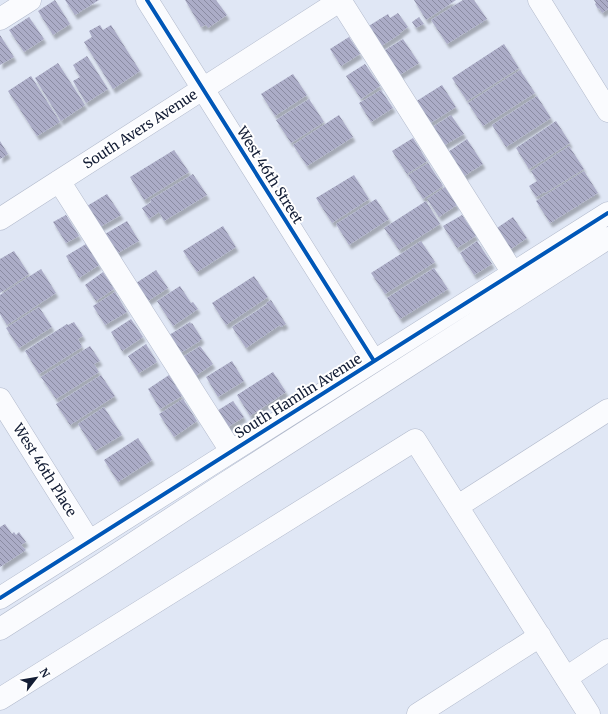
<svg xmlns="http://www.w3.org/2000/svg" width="608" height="714" font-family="Merriweather,serif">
  <defs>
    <pattern id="building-back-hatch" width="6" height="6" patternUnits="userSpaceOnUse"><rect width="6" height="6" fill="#abacc7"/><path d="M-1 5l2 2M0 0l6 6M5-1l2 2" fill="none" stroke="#8a8ba2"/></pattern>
    <filter id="shadow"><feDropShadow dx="2.5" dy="4.5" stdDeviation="1" flood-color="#0004"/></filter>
  </defs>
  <rect width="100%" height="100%" fill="#e0e7f5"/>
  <path fill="url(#building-back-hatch)" filter="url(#shadow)" d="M55 0 70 24 53 35 38 11Z
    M65 0H99L75 15Z
    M185 0H216L227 15 208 28 206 25 201 27Z
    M414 0H456L426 20Z
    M463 0H474L487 19 447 44 431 20Z
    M594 0H608V9L602 13 599 8 598 9 595 4 596 3Z
    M398 13 408 27 400 33V34L380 47 367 27 388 14 390 18Z
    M29 17 44 39 24 52 9 30Z
    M419 17 424 24 416 28 412 22Z
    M100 25 103 30 111 25 140 71 113 89 84 42 92 37 89 31Z
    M0 35 14 57 0 65Z
    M349 37 360 54 341 66 330 49Z
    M403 39 419 63 398 76 382 52Z
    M504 44 519 68 467 101 452 78Z
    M87 56 108 89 86 103 73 81 80 77 73 65Z
    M58 63 85 105 61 121 35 78Z
    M365 64 380 86 361 99 346 76Z
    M520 70 535 93 483 126 468 103Z
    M293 74 307 95 275 116 261 94Z
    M31 76 60 122 37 136 8 91Z
    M442 85 456 107 429 124 415 102Z
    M381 90 393 108 371 122 359 103Z
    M537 96 551 118 506 147 492 125Z
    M309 99 324 122 291 143 276 120Z
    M339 115 353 137 307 166 293 145Z
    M451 115 464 134 443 146 431 128Z
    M556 121 570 143 529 169 516 148Z
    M413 138 427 161 407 174 392 151Z
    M467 139 483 164 461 178 445 154Z
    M0 141 8 154 0 159Z
    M569 146 584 169 545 193 544 192 536 197 529 186 537 181 531 171Z
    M174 150 189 172 144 200 130 177Z
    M428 163 443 186 423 199 408 175Z
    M584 171 598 193 550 223 536 201Z
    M193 174 207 195 164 221 159 212 149 219 142 208 151 202 150 200Z
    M354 175 369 199 332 223 316 198Z
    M445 187 457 205 439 217 427 199Z
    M107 194 121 215 100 227 87 206Z
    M376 199 389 219 349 245 336 224Z
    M426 201 440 224 399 250 384 228Z
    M66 215 79 236 66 243 53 222Z
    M462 215 476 236 457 248 443 226Z
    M513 217 527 238 508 251 494 230Z
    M127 221 139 241 116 254 105 234Z
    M223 226 236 247 197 272 183 251Z
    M421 241 435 262 385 294 371 273Z
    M477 241 492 264 474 275 460 253Z
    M86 244 99 265 79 278 66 256Z
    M14 251 29 274 0 293V259Z
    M434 268 448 289 400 319 387 298Z
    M41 269 56 293 7 325 0 314V295Z
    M156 270 168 288 148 301 136 283Z
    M103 272 114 289 96 301 85 285Z
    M254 276 268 297 226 325 212 303Z
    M180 286 191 303 193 302 198 309 173 326 157 301Z
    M115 292 127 312 105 325 93 306Z
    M271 300 286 324 281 327 280 325 246 348 232 327 267 304 266 303Z
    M39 307 52 327 19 348 6 328Z
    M131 319 143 337 122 351 111 332Z
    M74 322 83 336 78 339 82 347 39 374 25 351 67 324 68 325Z
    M190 322 191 324 192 323 202 339 200 340V341L177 355 166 337Z
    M146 344 157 362 139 373 128 356Z
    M90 346 100 361 94 364 99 372 56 399 41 377Z
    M200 346 213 364 194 377 181 358Z
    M232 361 244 381 218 397 206 377Z
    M273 372 286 392 250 416 237 395Z
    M101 375 115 396 70 425 56 404Z
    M169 375 182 396 160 409 148 389Z
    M183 399 197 421 174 437 159 414Z
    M233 401 244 417 225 429 215 412Z
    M104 407 122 435 95 451 78 424Z
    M138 438 152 460 118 482 104 460Z
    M5 524 12 534 14 532 16 535 19 532 26 542 21 545 26 550 0 567V527Z"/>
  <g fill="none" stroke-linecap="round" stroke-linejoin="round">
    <defs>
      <path id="minor" d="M147 0 374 361
        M340 0 513 273
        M539 0 608 111
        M0 19 30 0
        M59 181 231 451
        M0 219 341 0
        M0 399 89 541
        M458 506 608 410
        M0 598 608 213
        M0 629 102 564 224 484 608 238
        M566 678 608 650
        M0 699 415 440 589 714
        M418 714 540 636"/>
    </defs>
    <use href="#minor" stroke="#b2bacc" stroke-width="23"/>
    <use href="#minor" stroke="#fafbfe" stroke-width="22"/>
    <defs>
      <path id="cycleway" d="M147 0 374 361
        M0 598 608 213"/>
    </defs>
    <use href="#cycleway" stroke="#fff" stroke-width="6"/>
    <use href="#cycleway" stroke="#0057b8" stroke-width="4"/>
  </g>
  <g text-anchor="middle" stroke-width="4" stroke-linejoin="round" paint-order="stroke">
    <g font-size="14" fill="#131d35" stroke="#fff">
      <text transform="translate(140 129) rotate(-33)" y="5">South Avers Avenue</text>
      <text transform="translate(270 175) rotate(58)" y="5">West 46th Street</text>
      <text transform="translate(298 396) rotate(-32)" y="5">South Hamlin Avenue</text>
      <text transform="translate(45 470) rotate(58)" y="5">West 46th Place</text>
    </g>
  </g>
  <g transform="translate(36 678) rotate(59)" stroke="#ffffff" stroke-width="3" paint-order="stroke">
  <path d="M0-3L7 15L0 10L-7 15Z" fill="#131d35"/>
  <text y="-6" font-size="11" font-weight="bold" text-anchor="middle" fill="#131d35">N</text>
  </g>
</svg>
